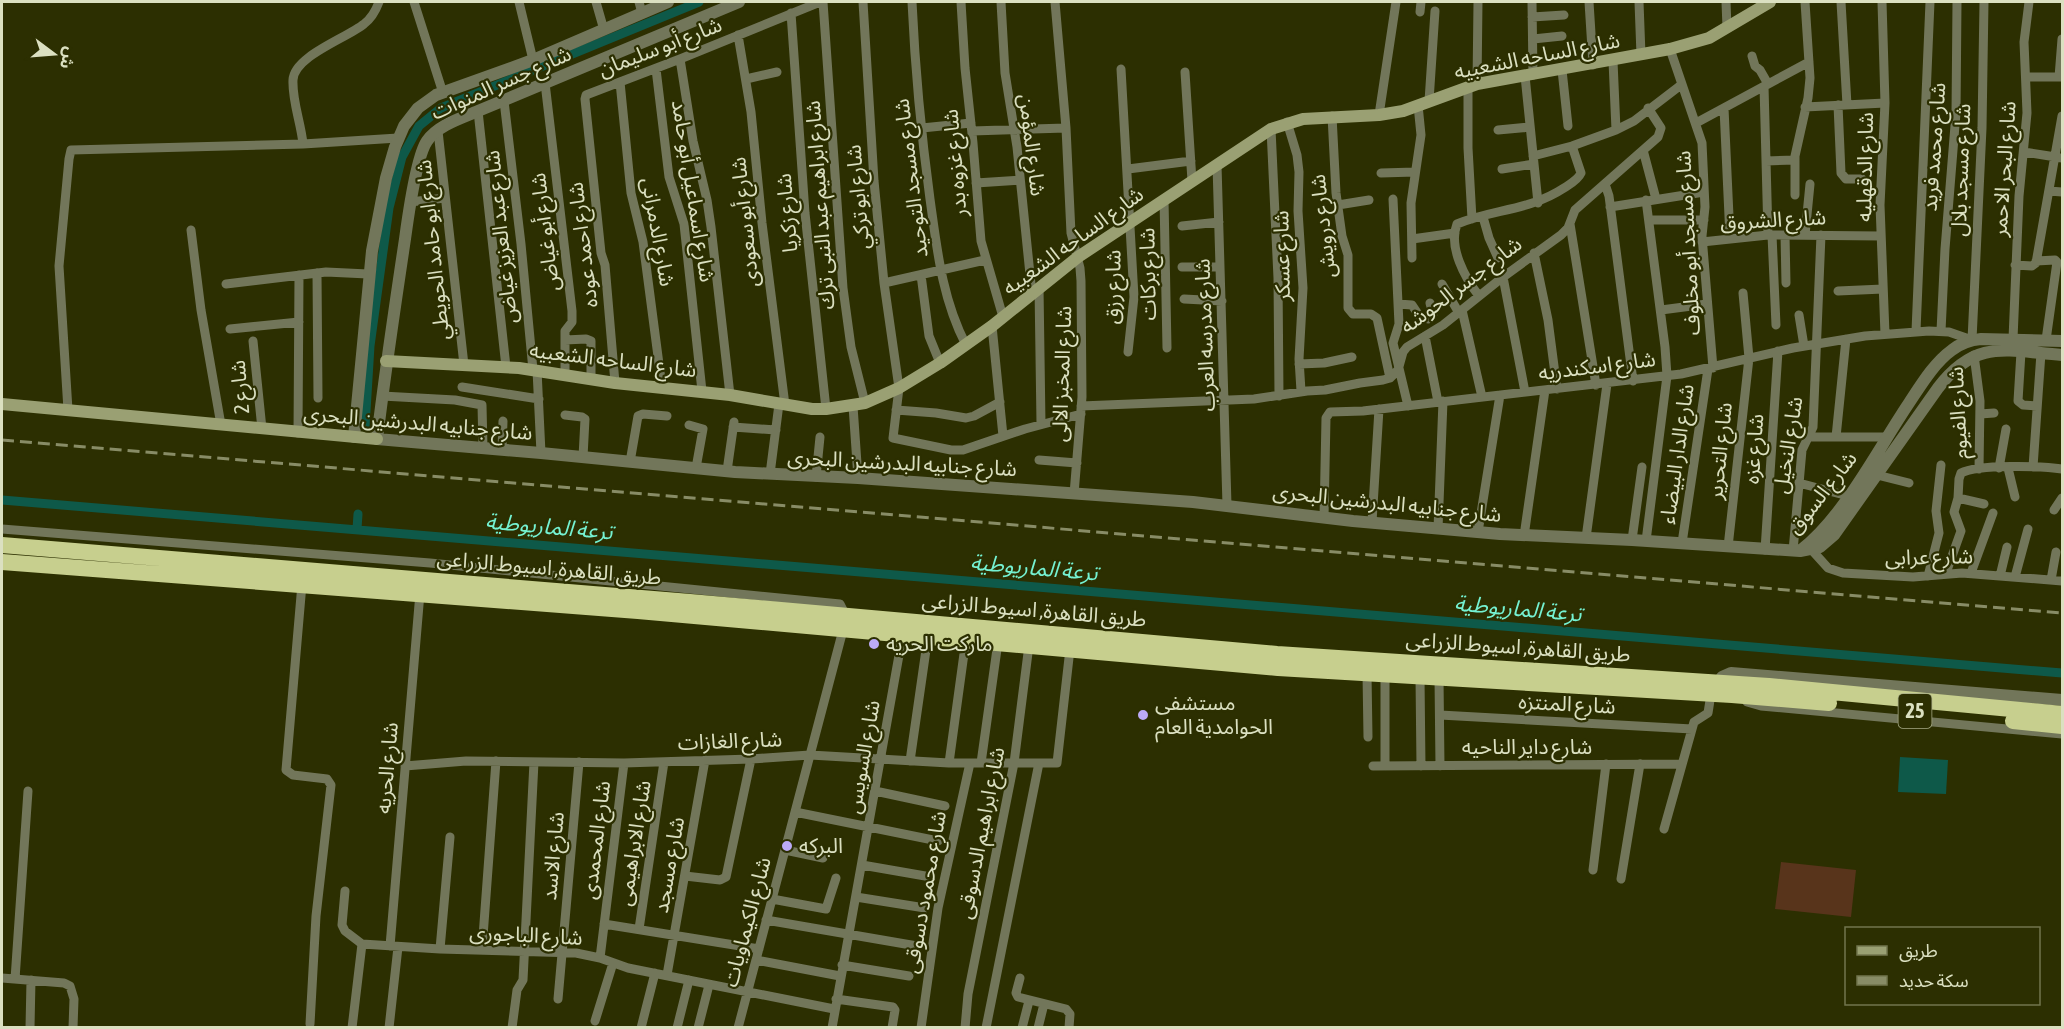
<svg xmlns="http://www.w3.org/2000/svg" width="2064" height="1029" font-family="'Asap Condensed','Noto Sans Arabic',sans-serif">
  <rect width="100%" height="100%" fill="#2c2f01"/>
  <path fill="#58341b" d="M1781 862 1856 870 1851 917 1775 909Z"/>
  <path fill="#0e5949" d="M1900 757 1948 760 1946 794 1898 792Z"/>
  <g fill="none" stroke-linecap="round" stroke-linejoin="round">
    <path stroke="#0e5949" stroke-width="9" d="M365 427 370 346 389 208 402 157 419 126 441 108 699 2
      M2 500 2062 673
      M357 529 358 514"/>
    <path stroke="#72765a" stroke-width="9" d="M414 2 443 93
      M519 2 533 60
      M596 2 604 30
      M639 2 642 13
      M823 2 843 288 851 347 865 403
      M863 2 874 181 884 283 899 388 893 438 951 450H963L1025 429 1081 414
      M912 2C915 67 921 133 930 199 937 249 942 299 966 345
      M961 2 965 68 973 143 981 241 1003 317
      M1001 2 1005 73 1017 147 1032 294
      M1055 2 1066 128 1071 233 1080 268 1081 281 1082 397 1074 494
      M1532 2 1533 75
      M1589 2 1593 65
      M1639 2 1641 55
      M1726 2 1727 28
      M1841 2 1847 105
      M1882 2 1885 103 1880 205 1885 334
      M1420 12 1421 2
      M791 13 805 213 826 409
      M1532 17 1564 15
      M738 35 751 112 762 223 785 405
      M1533 39 1562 36
      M1670 49 1702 143 1705 207 1702 236 1713 368
      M1752 56 1755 66 1760 70 1768 84
      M680 59 693 141 707 200 711 227 730 395
      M1613 61 1616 130
      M656 69 669 177 684 224 702 391
      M1121 69 1134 297 1128 352
      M1562 70 1568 126
      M1185 72 1192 181
      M1525 76 1538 203
      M2026 77H2062
      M2059 77 2062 39
      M746 79 777 72
      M620 82 631 193 643 242 662 387
      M545 83 572 311V322L565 331V375
      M1477 84 1478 2
      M1764 86 1768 235
      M1468 87V148L1472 219
      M504 101 521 244 533 370
      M1429 101 1435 11
      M1838 105 1841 173 1846 179H1862
      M1805 107 1885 103
      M1724 108 1730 238
      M478 111 506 367
      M1379 115 1396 2
      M1332 116 1336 193 1342 236 1348 255V308L1353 314H1371L1377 318 1390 378
      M1287 122 1297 155 1299 172 1298 211 1303 288 1299 359 1301 391
      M1696 123 1809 62
      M922 128 971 123
      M1271 129 1278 278 1279 396
      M1498 130 1530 127
      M438 131 464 365
      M972 131 1066 128
      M303 144C301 123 292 101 293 80 294 56 347 38 364 24 372 18 376 10 379 2
      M1643 150 1656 199
      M2024 152 2062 158
      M1533 156 1572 146 1616 130 1634 121 1681 85
      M1766 161 1795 160
      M1217 165 1227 505
      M1128 169 1191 161
      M1502 169 1534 164
      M1381 173 1415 172
      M976 183 1020 180
      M1605 184 1609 196 1633 381
      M2049 191 2062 192
      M1795 195V156L1808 98 1810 78 1805 2
      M1164 199 1167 348
      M1393 199 1399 324 1393 343 1408 406
      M410 202 445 198
      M1338 205 1369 200
      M1610 207 1704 192
      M1483 217 1489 238 1498 258
      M1649 220H1704
      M1570 224 1596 385
      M1182 226 1219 222
      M191 230 201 310 221 425
      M1772 235 1776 325
      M1785 235 1786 283
      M1805 235 1810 184
      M1412 239 1455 233
      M1702 242 1768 235 1881 236
      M1534 253 1548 320 1557 389
      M1412 258 1411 203 1421 135 1418 105
      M2036 261 2055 260 2057 262 2046 340
      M2015 265 2032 266 2036 263 2062 116
      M1182 267H1220
      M317 273 318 398
      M921 275 929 336 940 363
      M1503 277 1525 392
      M884 283 985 260
      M226 284 326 272 368 274
      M1442 284 1459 313
      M1039 287 1041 424
      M1838 291 1883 289
      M1479 296C1465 278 1448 247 1457 224 1493 209 1529 211 1564 188 1570 184 1578 180 1581 173L1572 146
      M1184 299 1222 301
      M1398 304 1412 305 1420 317 1428 319 1433 314 1430 303
      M1462 310 1482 397
      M1661 310 1707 304
      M1799 315 1804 346
      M992 326 1003 436
      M230 329 299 322
      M1916 331 1930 2
      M1941 331 1945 249 1956 113 1957 2
      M1425 336 1438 402
      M2013 339 2019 196 2027 113 2024 42 2029 2
      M565 340 586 339 591 341V379
      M253 341 262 429
      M2021 352 2018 401 2023 405 2037 406
      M1974 355 1980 401 1979 469
      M1299 364 1324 363 1352 357
      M537 370 541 453
      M615 383 605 265 601 253 585 99 586 95 680 59 820 2
      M462 387 539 399
      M382 396 455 400 482 405 483 448
      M853 406 858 478
      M1081 406 1254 399 1307 391 1325 390 1360 383 1383 380 1390 378 1398 370 1403 352 1407 347 1443 325 1503 277 1561 235 1568 228 1575 210 1658 137 1661 128 1648 108
      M68 410 59 266 69 159 71 150 303 144 398 138
      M896 410 936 413 966 418 974 416 1000 402
      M1980 414 1994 413
      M565 415 582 417 585 419 583 457
      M689 425 703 429 696 468
      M733 427 776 430
      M298 433 299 275
      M1810 437H1887
      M1836 437 1846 339
      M502 450 503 421
      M1039 460 1077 463
      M630 462 638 416 643 414 667 416
      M2033 467 2041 353
      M1999 468 2006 429
      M2008 468 2015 497
      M727 471 734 422
      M770 474 779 404
      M1877 475 1909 483
      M816 477 820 437
      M1799 483 1848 496
      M1958 498 1984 504
      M2054 510 2062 498
      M1324 518 1326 418 1330 412 1363 411 1681 374 1793 348 1865 336 1929 331 1949 332 1972 340 1982 128 1984 2
      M1372 522 1379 409
      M2 529 430 563 840 604 846 616 843 630 738 1028
      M1438 529 1443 401
      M1478 532 1500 395
      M1524 536 1545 390
      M1586 538 1607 384
      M1632 540 1642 467
      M1646 541 1667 376 1665 347 1646 200
      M1682 543 1708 369
      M1728 547 1749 358 1743 293
      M1809 547 1828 568 1843 573 1913 577 1962 573 2062 581
      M1765 550 1778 351
      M1793 551 1802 450 1813 427 1821 235
      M1946 573 1961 531 1954 512 1958 498 1959 479 1961 473C1978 464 2042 466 2062 469
      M1971 573 1993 513
      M1928 576 1939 533 1936 511 1941 465
      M2000 576 2007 547
      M2015 577 2028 529
      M2051 580 2056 552
      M302 584 286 770 293 775 327 779 331 785 316 916 310 1024
      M1367 674 1368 737
      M1385 675V766
      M1420 677 1421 766
      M1439 678 1440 766
      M1747 702 1761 706 2062 734
      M1440 715 1692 729
      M910 761 928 636
      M949 763 966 639
      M981 763 998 642
      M405 766 466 761 624 763 751 759 810 755 949 763H1057L1070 649
      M1373 766 1681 764
      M875 791 945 806
      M795 812 938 841
      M1664 829 1694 722 1708 713 1711 694
      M785 850 823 858
      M862 865 931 877
      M1593 870 1606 764
      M685 876 720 880 726 877 751 759
      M1621 879 1640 764
      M345 891 342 925 345 931 362 944 440 949 576 953 600 958 628 968 834 1009
      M856 897 925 908
      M772 899 826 909 836 878
      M766 920 917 946
      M604 924 759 949
      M639 929 664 762
      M390 946 420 593
      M440 949 450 837
      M482 950 496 761
      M600 958 624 763
      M756 960 840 976
      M842 965 909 976
      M667 975 705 760
      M2 978 64 983 70 986 74 999 73 1028
      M1020 978 1016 993 1018 997 1066 1009 1070 1014 1069 1028
      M15 979 28 791
      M558 999 579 762
      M836 999 893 1007 895 1010 892 1028
      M595 1021 613 963
      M30 1028 31 980
      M352 1028 362 944
      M389 1028 398 947
      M512 1028 517 990 523 980 534 762
      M641 1028 655 973
      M677 1028 689 980
      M698 1028 709 985
      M832 1028 903 633
      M921 1028 938 908 970 763
      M965 1028 968 994 1014 763 1029 645
      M986 1028 1039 763
      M1022 1028 1029 1001
      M1038 1028 1044 1004"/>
    <path stroke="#72765a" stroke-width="12" d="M739 2 478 111C462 118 438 125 427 141 416 157 408 217 405 239 395 306 385 372 377 439L541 453 735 472 858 478 1193 502 1353 521 1500 534 1632 540 1800 551 1820 547 1834 535 1938 388C1976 338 2007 351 2062 355
      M354 437 372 251 386 178 395 147 404 126 418 108 436 95 533 60 668 2
      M1801 550C1844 517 1878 449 1909 403 1921 385 1934 363 1952 350 1961 343 1970 340 1981 339L2062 341
      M1718 683 1722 677 1731 673 2062 700"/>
    <path stroke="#9aa073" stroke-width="12" d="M386 361 519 368 615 383 730 395 812 409H826L865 403 899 388 940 363 992 326 1078 257 1271 129 1303 119 1379 115 1403 111 1477 84 1670 49 1709 38 1770 2
      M2 404 377 439"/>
    <path stroke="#c7cf8e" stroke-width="16" d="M2 545 690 602 1277 654 1769 686 2062 714
      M2 562 638 611 1278 668 1732 695 1829 703
      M2013 721 2062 726"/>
    <path stroke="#888c66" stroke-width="3" stroke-dasharray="12 6" stroke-linecap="butt" d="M2 440 2062 613"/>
  </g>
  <g fill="#bbaaf6" stroke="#2c2f01" stroke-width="2">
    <circle cx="874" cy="644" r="6"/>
    <circle cx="1143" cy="715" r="6"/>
    <circle cx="787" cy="846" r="6"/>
  </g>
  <g text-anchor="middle" stroke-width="4.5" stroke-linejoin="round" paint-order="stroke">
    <rect fill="#2c2f01" stroke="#a6ab87" stroke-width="1.5" x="1898.5" y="694" width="33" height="34" rx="4.5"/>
    <g font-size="20" font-weight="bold" fill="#dbe0c1">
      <text x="1915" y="718">25</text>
    </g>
    <g font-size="21" fill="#dbe0c1" stroke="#2c2f01">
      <text transform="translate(660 47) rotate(-21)" y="7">شارع أبو سليمان</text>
      <text transform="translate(1537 56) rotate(-11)" y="7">شارع الساحه الشعبيه</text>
      <text transform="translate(501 83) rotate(-24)" y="7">شارع جسر المنوات</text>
      <text transform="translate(1032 145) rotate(83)" y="7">شارع المؤمن</text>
      <text transform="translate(1934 147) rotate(-86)" y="7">شارع محمد فريد</text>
      <text transform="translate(955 163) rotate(-95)" y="7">شارع غزوه بدر</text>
      <text transform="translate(1865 167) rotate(-89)" y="7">شارع الدقهليه</text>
      <text transform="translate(2004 169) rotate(-86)" y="7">شارع البحر الاحمر</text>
      <text transform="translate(1961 170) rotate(-88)" y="7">شارع مسجد بلال</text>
      <text transform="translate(911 178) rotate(-97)" y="7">شارع مسجد التوحيد</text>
      <text transform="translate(693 191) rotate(81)" y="7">شارع اسماعيل أبو حامد</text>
      <text transform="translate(858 197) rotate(-95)" y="7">شارع ابو تركي</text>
      <text transform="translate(820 205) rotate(-94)" y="7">شارع ابراهيم عبد النبى ترك</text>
      <text transform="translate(787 213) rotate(-95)" y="7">شارع زكريا</text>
      <text transform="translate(1773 220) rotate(-3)" y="7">شارع الشروق</text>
      <text transform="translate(745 222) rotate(-96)" y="7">شارع أبو سعودى</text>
      <text transform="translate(1323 226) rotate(-96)" y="7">شارع درويش</text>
      <text transform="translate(545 232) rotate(-97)" y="7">شارع أبو غياض</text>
      <text transform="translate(658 232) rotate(80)" y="7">شارع الدمرانى</text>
      <text transform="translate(501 237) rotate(-96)" y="7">شارع عبد العزيز غياض</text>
      <text transform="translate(1073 241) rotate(-36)" y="7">شارع الساحه الشعبيه</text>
      <text transform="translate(1688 243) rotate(-93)" y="7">شارع مسجد أبو مخلوف</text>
      <text transform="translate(583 245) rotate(-97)" y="7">شارع احمد عوده</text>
      <text transform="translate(433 250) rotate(-96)" y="7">شارع ابو حامد الحويطي</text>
      <text transform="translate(1282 256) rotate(-91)" y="7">شارع عسكر</text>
      <text transform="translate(1148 274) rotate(-91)" y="7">شارع بركات</text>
      <text transform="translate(1461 285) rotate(-37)" y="7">شارع جسر الحوشه</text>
      <text transform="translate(1113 287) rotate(-89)" y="7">شارع رزق</text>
      <text transform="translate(1205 335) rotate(-92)" y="7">شارع مدرسه العرب</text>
      <text transform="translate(613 360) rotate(7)" y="7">شارع الساحه الشعبيه</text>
      <text transform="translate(1597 366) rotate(-7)" y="7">شارع اسكندريه</text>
      <text transform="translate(1062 374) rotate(-88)" y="7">شارع المخبز الالى</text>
      <text transform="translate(240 387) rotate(-95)" y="7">شارع 2</text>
      <text transform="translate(1958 413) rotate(-93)" y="7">شارع الفيوم</text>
      <text transform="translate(418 423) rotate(5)" y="7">شارع جنابيه البدرشين البحرى</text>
      <text transform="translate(1788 445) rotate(-81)" y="7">شارع النخيل</text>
      <text transform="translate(1754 449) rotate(-86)" y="7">شارع غزه</text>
      <text transform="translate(1720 451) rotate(-84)" y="7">شارع التحرير</text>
      <text transform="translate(1677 454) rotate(-82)" y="7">شارع الدار البيضاء</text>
      <text transform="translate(902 463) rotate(3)" y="7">شارع جنابيه البدرشين البحرى</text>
      <text transform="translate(1822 493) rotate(-52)" y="7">شارع السوق</text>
      <text transform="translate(1387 503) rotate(6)" y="7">شارع جنابيه البدرشين البحرى</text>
      <text transform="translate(1929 557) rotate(-1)" y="7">شارع عرابى</text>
      <text transform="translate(549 568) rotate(5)" y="7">طريق القاهرة, اسيوط الزراعى</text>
      <text transform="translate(1034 610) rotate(5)" y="7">طريق القاهرة, اسيوط الزراعى</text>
      <text transform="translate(1518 647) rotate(4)" y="7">طريق القاهرة, اسيوط الزراعى</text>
      <text transform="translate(1567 704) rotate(3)" y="7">شارع المنتزه</text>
      <text transform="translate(730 741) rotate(-2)" y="7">شارع الغازات</text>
      <text x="1527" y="754">شارع داير الناحيه</text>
      <text transform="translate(863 757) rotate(-80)" y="7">شارع السويس</text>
      <text transform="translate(387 768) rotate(-85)" y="7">شارع الحريه</text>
      <text transform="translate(981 833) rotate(-79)" y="7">شارع ابراهيم الدسوقى</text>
      <text transform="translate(596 840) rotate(-83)" y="7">شارع المحمدى</text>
      <text transform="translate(634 843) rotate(-81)" y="7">شارع الابراهيمى</text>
      <text transform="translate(553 856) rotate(-85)" y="7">شارع الاسد</text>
      <text transform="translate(669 865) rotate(-80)" y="7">شارع مسجد</text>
      <text transform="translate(925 892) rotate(-80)" y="7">شارع محمود دسوقى</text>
      <text transform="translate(747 922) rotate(-75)" y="7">شارع الكيماويات</text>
      <text transform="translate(526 935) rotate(3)" y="7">شارع الباجورى</text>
    </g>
    <g font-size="21" fill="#dbe0c1" stroke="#2c2f01" text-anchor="start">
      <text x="886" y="651">ماركت الحريه</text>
      <text x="1155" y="710">مستشفى<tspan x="1155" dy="24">الحوامدية العام</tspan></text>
      <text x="799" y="853">البركه</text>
    </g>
    <g font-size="22" font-style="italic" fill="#75f2d2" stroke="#2c2f01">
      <text transform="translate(549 526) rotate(5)" y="8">ترعة الماريوطية</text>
      <text transform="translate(1034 567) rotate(5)" y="8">ترعة الماريوطية</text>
      <text transform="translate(1518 608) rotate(5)" y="8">ترعة الماريوطية</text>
    </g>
  </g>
  <rect width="2064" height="1029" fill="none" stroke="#dbe0c1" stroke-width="6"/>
  <rect x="1845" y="927" width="195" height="78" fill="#2c2f01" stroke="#72764e" stroke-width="1.5"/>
  <rect x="1857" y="946" width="30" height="9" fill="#9aa073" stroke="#72764e" stroke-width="1.5"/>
  <text x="1899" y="957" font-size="18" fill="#dbe0c1">طريق</text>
  <rect x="1857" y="976" width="30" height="9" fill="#888c66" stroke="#72764e" stroke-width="1.5"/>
  <text x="1899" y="987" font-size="18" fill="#dbe0c1">سكة حديد</text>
  <g transform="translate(54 54) rotate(106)" stroke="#2c2f01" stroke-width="4.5" paint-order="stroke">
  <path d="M0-4.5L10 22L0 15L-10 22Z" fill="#dbe0c1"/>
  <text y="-9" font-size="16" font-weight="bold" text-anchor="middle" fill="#dbe0c1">ش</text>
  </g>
</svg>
